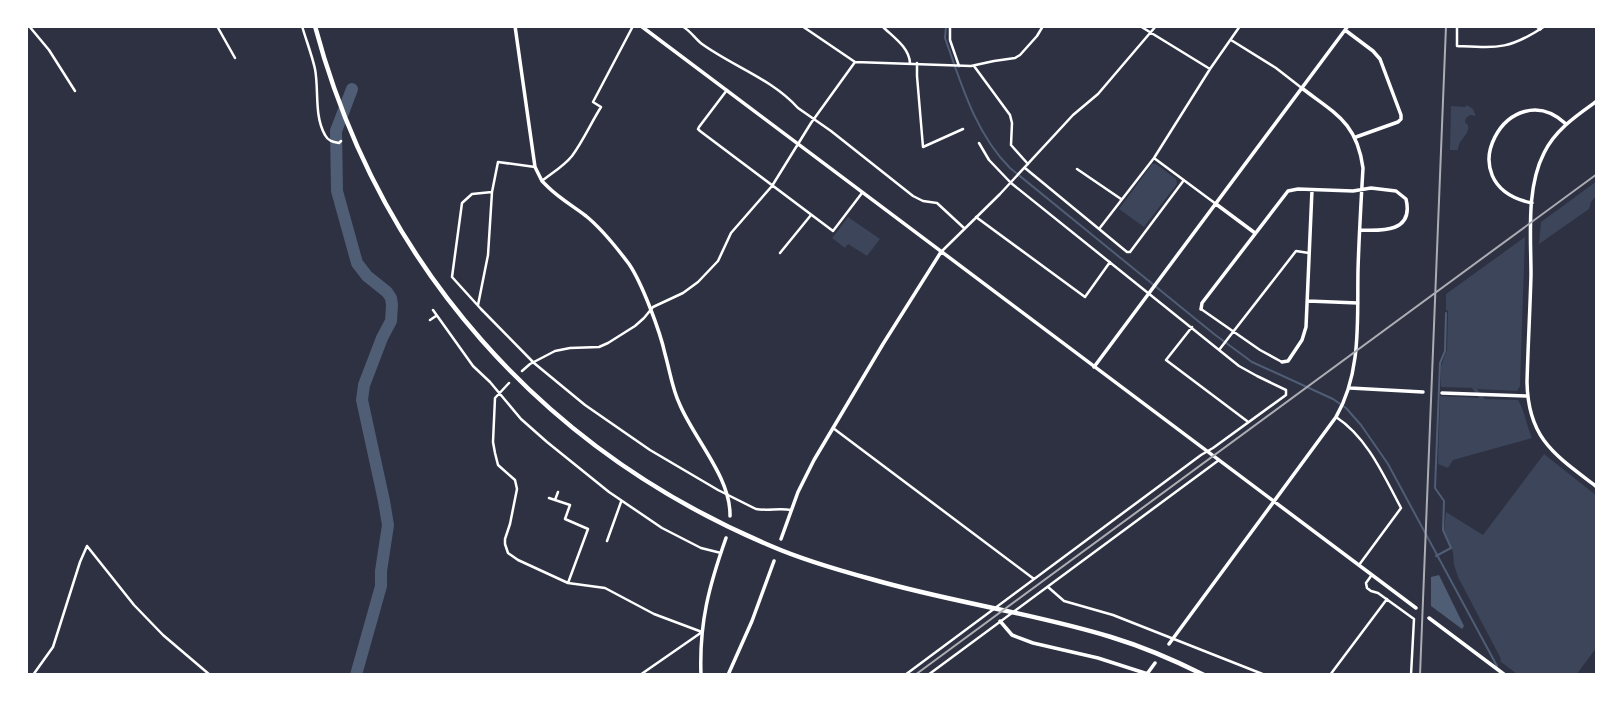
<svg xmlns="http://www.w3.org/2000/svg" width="1623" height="701" font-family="'Fira Sans',sans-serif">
  <rect width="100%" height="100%" fill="#2d3142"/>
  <path fill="#3c4559" d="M1467 105 1473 109 1476 116 1470 115 1466 118 1465 122 1468 125C1470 136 1459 137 1458 150H1450L1451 106 1465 107Z
    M1152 164H1156L1176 179 1177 184 1144 227 1119 209Z
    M1597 181V195L1591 202 1589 209 1539 244 1541 222Z
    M848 217 880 239 867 256 848 244 845 248 832 238Z
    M1525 237 1520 386 1517 391 1477 389 1485 399 1518 400C1524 409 1527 427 1532 438L1453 460 1448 468 1438 464 1440 396 1479 398 1472 388 1441 387V366L1447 350 1448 311 1446 310V294Z
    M1544 454 1597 496V647L1576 675H1518L1500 661 1501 659 1458 577 1454 565 1453 552 1444 530 1446 512 1483 535Z"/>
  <path fill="#4f5d75" d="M1439 575 1464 626 1462 629 1431 606V577Z"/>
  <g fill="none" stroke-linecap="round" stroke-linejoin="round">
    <path stroke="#4f5d75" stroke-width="2" d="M946 26 945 38C961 83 975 133 1010 168L1214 334 1252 362 1333 399 1346 408 1361 425 1388 464 1497 666
      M1436 556 1451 548 1443 530 1444 501 1435 488 1440 363 1445 351 1446 313"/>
    <path stroke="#4f5d75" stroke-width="12" d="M352 89 336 131 337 191 357 263 367 276 387 292 391 298 392 305 391 321 382 338 364 385 362 400 384 501 388 525 381 571V586L356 675"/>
    <path stroke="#fff" stroke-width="2.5" d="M29 26 49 50 75 91
      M217 26 235 58
      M302 26C306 40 312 55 315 69 319 90 314 116 325 135 328 141 333 142 339 143L341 141
      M682 26C691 31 695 39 702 44 734 67 772 79 798 108L831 131 913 196 923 201 937 203 964 228
      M802 26 855 62 971 66 994 61 1015 58 1020 55 1037 36 1043 26
      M882 26C893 37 909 47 910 63
      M950 26V40L959 66
      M1140 26 1210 69
      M1457 26V46C1497 48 1509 50 1545 26
      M1231 40 1276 68 1303 89
      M917 63V76L923 147 963 129
      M974 66 1010 115 1012 123 1011 145 1028 164
      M727 90 699 127 698 129 700 131 833 231 862 193
      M1154 158 1216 204
      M1025 168 1127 252H1130L1184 180
      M1077 169 1121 199
      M542 181C552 173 564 166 572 156 583 141 591 123 601 107L593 102 633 26
      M492 192 472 194 462 203 452 277 481 309 534 363 585 405 650 450 718 490 756 509C768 511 779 508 791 510
      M976 217 1085 297 1110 262
      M1099 229 1154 158 1210 69 1240 26
      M941 252 1000 194 1073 115 1098 94 1156 26
      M780 253 811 215
      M478 305 488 255 492 192 498 162 535 167
      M1201 309 1260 350 1282 362
      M433 310 473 366 490 382 521 419 547 442 609 492 662 528 701 548 721 553
      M430 320 436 316
      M1192 327 1166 360 1247 421
      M1219 350 1296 251 1309 253
      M522 371 530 364 555 351 570 348 599 347 608 343 635 326 644 318 653 307 683 293 698 282 718 261 731 233 772 186 811 123 855 62
      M509 383 495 398 493 442 495 453 498 465 515 480 517 489 510 524 505 539V544L508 553 518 560 568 583 605 588 654 614 702 632
      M1336 417C1367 437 1384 476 1401 508L1359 565
      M833 428 1034 579
      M549 498 570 505 565 519 588 529 568 583
      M555 500 558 492
      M607 541 621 502
      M1371 576 1366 583 1367 588 1371 591 1378 593 1414 619 1411 675
      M1048 587 1064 601 1113 615 1265 675
      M33 675 53 647 80 562 87 546 134 605 163 635 210 675
      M640 675 702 632
      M905 675 1201 455 1213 448 1286 395V390L1257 376 1239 366 1011 183 989 160 979 143
      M928 675 1219 460
      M1330 675 1387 599"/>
    <path stroke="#fff" stroke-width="3.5" d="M515 26 535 167 542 181 548 187C559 198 573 206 586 216 602 229 617 248 629 264 642 283 660 331 665 354 670 371 672 389 680 405 695 440 731 478 730 516
      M641 26 1416 608
      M1537 26 1540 29
      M1345 30 1373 51 1380 59 1401 115V119L1398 122 1356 137
      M1597 101C1576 116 1555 130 1544 153 1526 188 1531 236 1531 275 1530 310 1528 346 1527 382 1528 439 1555 455 1597 487
      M1532 203C1444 185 1510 71 1566 124
      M1216 204 1255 233
      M1308 301 1358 303
      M1201 309 1202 303 1288 191 1298 189 1353 191 1371 188 1396 191 1406 199C1414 232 1383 231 1360 230
      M1282 362 1288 361 1302 340 1306 327 1312 190
      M1094 367 1348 26
      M1350 388 1423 392
      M1442 393 1527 396
      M781 539 798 492 814 460 883 344 941 252
      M1429 618 1505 675
      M1000 621 1012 635 1033 643 1098 658 1151 675
      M1169 644 1336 417C1362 372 1357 319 1358 270 1359 236 1361 202 1363 168 1357 123 1336 114 1303 89
      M1147 674 1155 663
      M701 675C699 623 709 586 726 538
      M728 675 752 621 774 561"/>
    <path stroke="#fff" stroke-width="4.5" d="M315 26C379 266 543 450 771 546 803 560 838 570 871 579 950 602 1033 613 1111 637 1144 647 1174 660 1204 675"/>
    <path stroke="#abadb3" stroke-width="2" d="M915 675 1597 174
      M1420 675 1446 26"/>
  </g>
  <rect width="1623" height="701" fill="none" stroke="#ffffff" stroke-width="56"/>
</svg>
